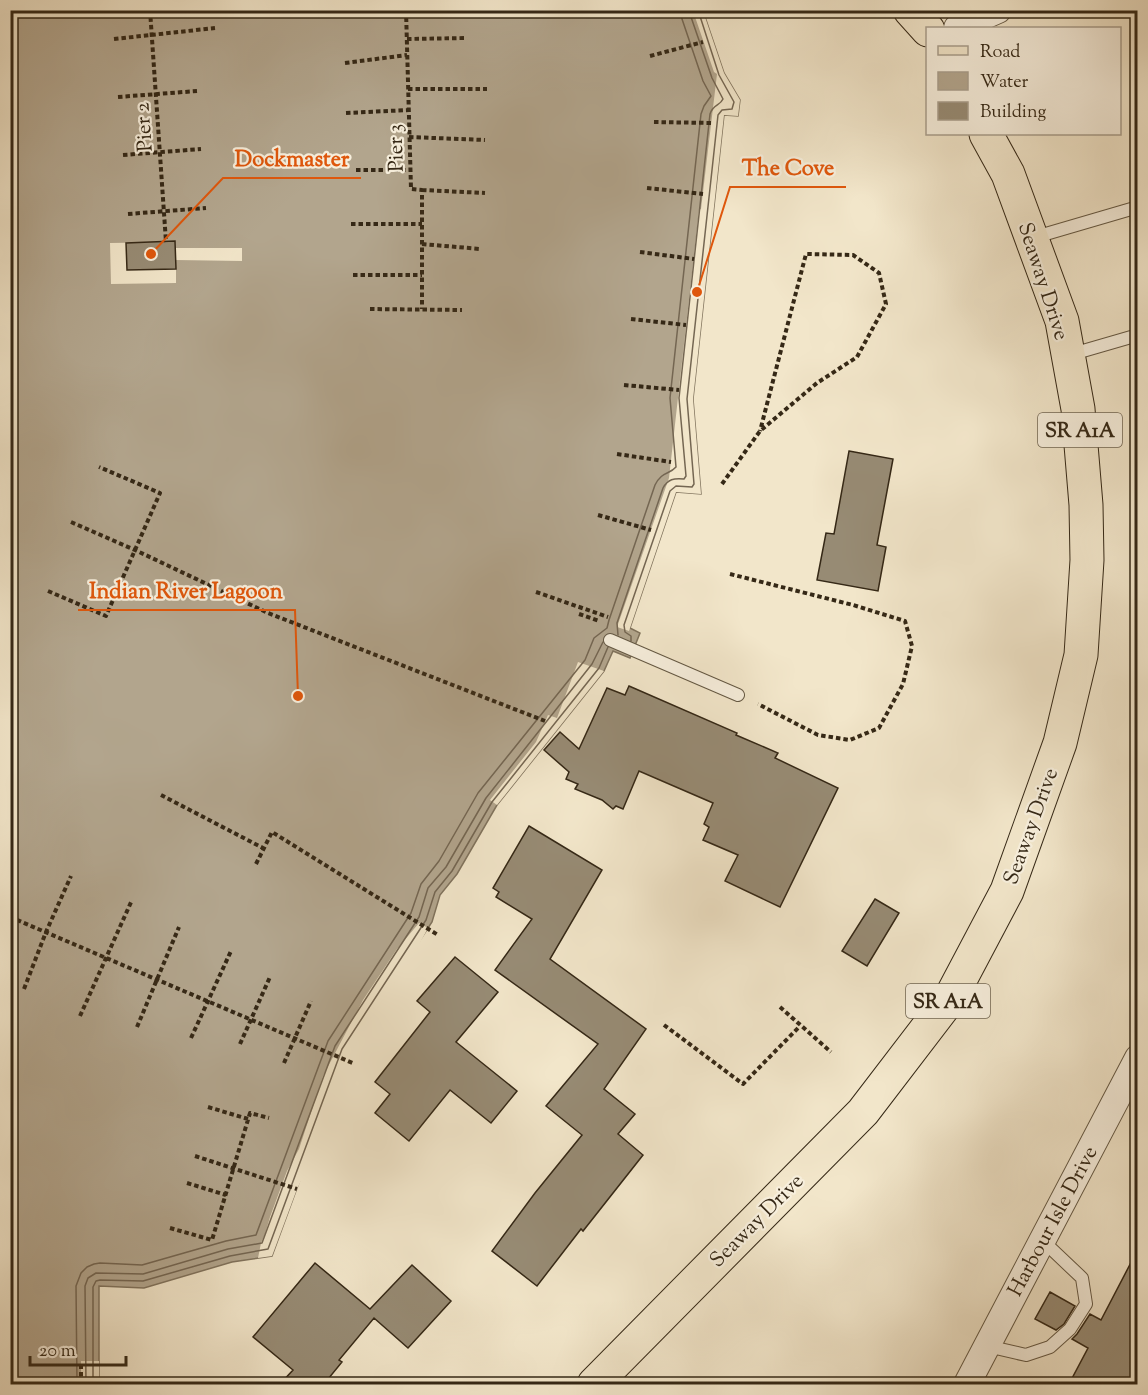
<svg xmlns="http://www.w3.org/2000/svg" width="1148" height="1395" font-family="'Sorts Mill Goudy',serif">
  <rect width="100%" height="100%" fill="#f2e6ca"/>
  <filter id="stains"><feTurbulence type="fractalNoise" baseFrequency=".00333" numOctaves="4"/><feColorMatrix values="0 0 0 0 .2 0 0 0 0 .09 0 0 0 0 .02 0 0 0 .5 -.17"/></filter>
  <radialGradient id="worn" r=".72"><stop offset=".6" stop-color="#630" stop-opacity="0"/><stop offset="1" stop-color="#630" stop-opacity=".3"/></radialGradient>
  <path fill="#b2a58d" stroke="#80735d" stroke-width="1.5" d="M10 11H703L724 73 740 100 738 116 724 115 693 399 701 494 676 492 630 628 640 633 630 658 613 651 604 671 497 805 457 874 440 895 432 922 347 1052 272 1256 232 1262 144 1288 99 1286V1384H11Z"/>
  <path fill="#f2e6ca" d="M693 11H703L724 73 740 100 738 116 724 115 693 399 701 494 676 492 629 631 617 627 669 478 699 210 701 209 717 74 714 72Z
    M175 242 176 248H242V261L176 260V283L111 284 110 243Z
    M578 662 604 671 497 805 490 800 536 742 548 715 557 718Z
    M419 923 428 928 413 956 377 1009 350 1054 308 1167 297 1189 272 1256 258 1258 261 1243 265 1234 270 1217 287 1171 299 1149 323 1076 363 1000 397 949Z
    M81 1361H99V1384H81Z"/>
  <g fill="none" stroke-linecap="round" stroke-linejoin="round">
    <path stroke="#746652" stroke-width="1.5" d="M618 635 617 623 663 488C668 479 674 478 684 479L686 476 679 398 710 114C713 104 720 106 723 99L712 78 691 17 690 10
      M631 641V636L625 632 624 625 670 491 676 486 692 487 694 484 687 399 718 115 722 110 732 109 734 102 719 75 698 10
      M77 1384 76 1286 81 1273 87 1267 94 1264 100 1263 142 1265 226 1241 256 1235 328 1041 411 913 421 884 439 861 478 793 585 660 594 638 607 628 609 620 655 485C662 471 669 475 676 467L670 398 701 114 704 106 711 96 703 81 682 19 681 10
      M86 1384 85 1286 88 1278 96 1273 143 1274 228 1249 262 1243 335 1046 419 917 428 888 446 867 486 798 592 664 603 642
      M93 1384V1287L96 1281 100 1280 143 1281 230 1256 268 1249 342 1049 426 920 435 892 452 871 492 802 599 668 608 647"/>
  </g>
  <path fill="#978b74" stroke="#352816" stroke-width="1.5" d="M175 241 176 269 127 270 126 243Z
    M849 451 893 459 877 545 886 547 878 591 817 580 826 533 834 534Z
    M629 686 737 733 736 735 778 753 775 758 838 788 780 907 725 881 738 855 703 840 709 827 704 824 713 803 639 771 623 809 616 806 613 809 602 800 575 789 578 784 566 779 569 772 544 750 560 732 579 749 607 688 625 695Z
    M529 826 602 870 550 959 646 1029 604 1089 635 1114 618 1134 643 1155 583 1231 581 1229 537 1286 492 1251 535 1193 582 1135 546 1106 598 1044 495 970 532 919 496 897 499 892 493 888Z
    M875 899 899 913 867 966 842 951Z
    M455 957 498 992 456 1042 517 1091 491 1123 450 1090 409 1141 375 1113 390 1094 375 1082 430 1012 417 1001Z
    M1137 1251V1384H1069L1088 1348 1072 1339 1077 1334 1090 1314 1101 1320Z
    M315 1263 370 1309 412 1265 451 1301 408 1348 374 1318 339 1360 342 1362 324 1384H280L293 1370 253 1337Z
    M1050 1292 1075 1306 1064 1324 1056 1330 1035 1319Z"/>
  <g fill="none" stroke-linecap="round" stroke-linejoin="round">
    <defs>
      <path id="lane" d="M1032 238 1138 207
        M1069 355 1138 335
        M610 640 738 695
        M987 1346 1026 1355 1050 1347 1070 1329 1086 1304 1082 1278 1042 1240"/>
      <path id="street" d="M957 28 998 10
        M967 1384 1138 1058"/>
      <path id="primary" d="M910 10 928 30
        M594 1384 863 1112 951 997 1007 891 1060 743 1081 655 1087 560 1086 505 1078 409 1062 321 1008 174 986 134"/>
    </defs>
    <use href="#lane" stroke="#645843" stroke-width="14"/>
    <use href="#street" stroke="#645843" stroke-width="28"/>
    <use href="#primary" stroke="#352816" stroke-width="35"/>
    <path stroke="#352816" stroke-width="4" stroke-dasharray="4.5 3" stroke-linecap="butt" d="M150 10 166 242
      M406 10 411 189 422 190V309
      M114 39 215 28
      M407 39 467 38
      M650 56 703 42
      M345 63 407 55
      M408 89H487
      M118 97 197 91
      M346 113 409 110
      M654 122 712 123
      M409 137 485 140
      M123 155 201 149
      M356 170H411
      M647 188 703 194
      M422 190 485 193
      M128 214 206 208
      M351 224H422
      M422 244 480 249
      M640 252 694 259
      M353 275H422
      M370 309 462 310
      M631 319 686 325
      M624 385 679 390
      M617 454 671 462
      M722 484 760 431 817 383 857 357 886 304 879 273 853 255 806 254 760 431
      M598 515 651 530
      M71 522 135 550 268 613 545 721
      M730 574 853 605 905 621 912 646 903 684 879 728 850 740 818 735 758 704
      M48 591 106 616 160 493 99 467
      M536 592 608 617
      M579 614 599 621
      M161 795 263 848
      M256 864 272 832 438 935
      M10 917 355 1064
      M24 989 46 932 71 876
      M780 1007 831 1052
      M80 1016 132 900
      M664 1025 743 1084 800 1026
      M137 1027 179 927
      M191 1038 231 951
      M240 1044 270 977
      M284 1063 311 1001
      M208 1107 248 1119
      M195 1156 297 1189
      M187 1183 226 1195
      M170 1228 212 1240 250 1113 269 1118
      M81 1384V1363"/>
    <use href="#lane" stroke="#f7efdd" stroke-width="12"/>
    <use href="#street" stroke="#f7efdd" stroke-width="26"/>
    <use href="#primary" stroke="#f2e6ca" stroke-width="33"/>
  </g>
  <g text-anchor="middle" stroke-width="4.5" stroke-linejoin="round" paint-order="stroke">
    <g fill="#f7efdd" stroke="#6f6452" stroke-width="1.5">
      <rect x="1038" y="413" width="84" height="34" rx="4.5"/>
      <rect x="906" y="984" width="84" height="34" rx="4.5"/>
    </g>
    <g font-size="20" font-weight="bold" fill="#352816">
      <text x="1080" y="437">SR A1A</text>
      <text x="948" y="1008">SR A1A</text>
    </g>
    <g font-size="21" fill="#352816" stroke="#f7efdd">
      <text transform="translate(143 127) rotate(-94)" y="7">Pier 2</text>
      <text transform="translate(395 148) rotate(-92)" y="7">Pier 3</text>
      <text transform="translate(1044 281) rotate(72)" y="7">Seaway Drive</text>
      <text transform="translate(1030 826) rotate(-70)" y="7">Seaway Drive</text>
      <text transform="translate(756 1220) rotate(-45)" y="7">Seaway Drive</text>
      <text transform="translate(1052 1221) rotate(-62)" y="7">Harbour Isle Drive</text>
    </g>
  </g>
  <path fill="none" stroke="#df570c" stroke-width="2" d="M151 254L223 178H361M697 292L730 187H846M298 696L295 610H78"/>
  <g fill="#df570c" stroke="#f7efdd" stroke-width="2">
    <circle cx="151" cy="254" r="6"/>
    <circle cx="697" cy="292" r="6"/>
    <circle cx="298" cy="696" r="6"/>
  </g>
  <g font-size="22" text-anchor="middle" font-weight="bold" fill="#df570c" stroke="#f7efdd" stroke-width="4.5" stroke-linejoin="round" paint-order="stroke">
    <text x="292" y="166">Dockmaster</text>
    <text x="788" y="175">The Cove</text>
    <text x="186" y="598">Indian River Lagoon</text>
  </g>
  <rect width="1148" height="1395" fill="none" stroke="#f2e6ca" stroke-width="36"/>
  <rect x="12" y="12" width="1124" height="1371" fill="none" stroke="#352816" stroke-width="3"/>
  <rect x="18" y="18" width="1112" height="1359" fill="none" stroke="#352816" stroke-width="1.5"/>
  <rect x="926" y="27" width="195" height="108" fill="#f7efdd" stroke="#a99f8d" stroke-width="1.5"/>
  <rect x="938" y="46" width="30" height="9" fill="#f2e6ca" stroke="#a99f8d" stroke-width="1.5"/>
  <text x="980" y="57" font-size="18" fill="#352816">Road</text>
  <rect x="938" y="72" width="30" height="18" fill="#b2a58d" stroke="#a99f8d" stroke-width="1.5"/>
  <text x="980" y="87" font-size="18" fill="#352816">Water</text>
  <rect x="938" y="102" width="30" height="18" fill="#978b74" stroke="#a99f8d" stroke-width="1.5"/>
  <text x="980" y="117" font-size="18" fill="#352816">Building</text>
  <path d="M30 1356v9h96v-9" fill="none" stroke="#352816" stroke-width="3"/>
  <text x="39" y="1356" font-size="18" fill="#352816" stroke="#f7efdd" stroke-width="4.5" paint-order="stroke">20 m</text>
  <rect width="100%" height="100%" filter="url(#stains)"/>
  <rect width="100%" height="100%" fill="url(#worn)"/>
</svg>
